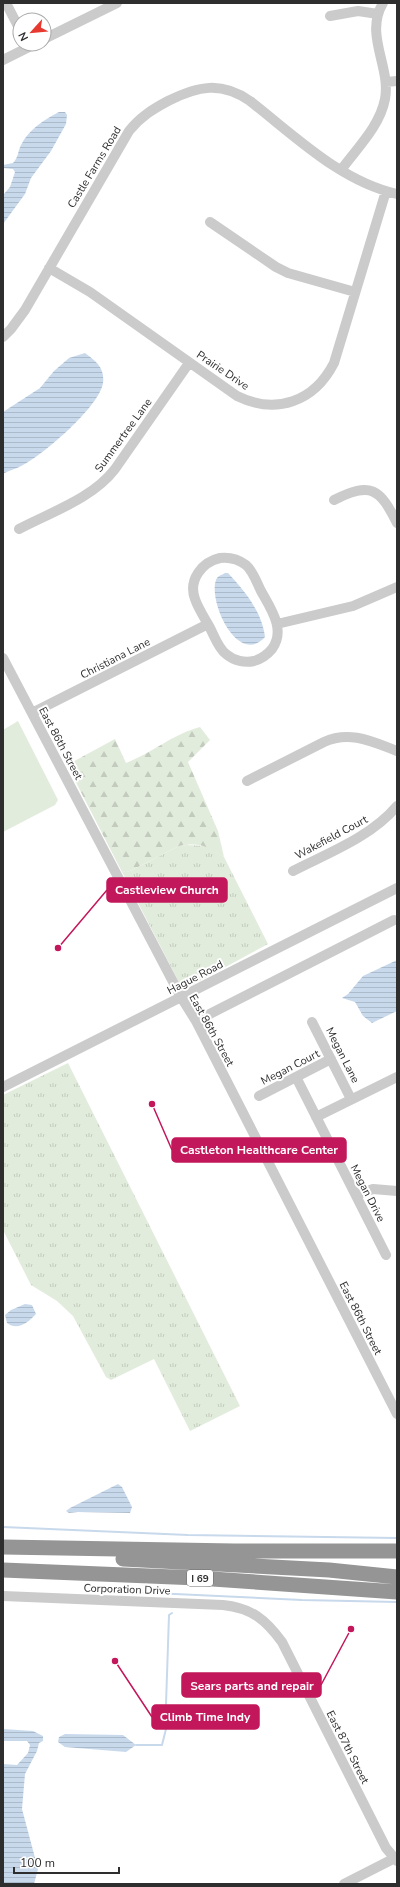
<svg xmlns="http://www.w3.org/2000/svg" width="400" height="1887" font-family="'Nunito Sans',sans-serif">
  <defs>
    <pattern id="grass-tufts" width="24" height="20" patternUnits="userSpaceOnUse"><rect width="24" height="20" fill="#e2ecdc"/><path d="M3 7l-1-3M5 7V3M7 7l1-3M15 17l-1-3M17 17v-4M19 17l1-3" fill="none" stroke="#c2cbbd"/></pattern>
    <pattern id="forest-firs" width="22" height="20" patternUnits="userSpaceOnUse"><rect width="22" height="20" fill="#e2ecdc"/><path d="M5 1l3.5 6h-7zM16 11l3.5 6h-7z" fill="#c2cbbd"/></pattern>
    <pattern id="water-rules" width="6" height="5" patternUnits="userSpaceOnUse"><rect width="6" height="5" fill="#c8d9ec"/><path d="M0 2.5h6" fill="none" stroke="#acbbcb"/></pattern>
  </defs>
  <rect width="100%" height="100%" fill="#fff"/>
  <path fill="url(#grass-tufts)" d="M186 845 209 846 224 857 268 944 183 990 122 872 130 871 179 846Z
    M68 1063 240 1406 190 1431 154 1359 111 1380 106 1377 73 1316 57 1301 31 1285 3 1230V1095Z"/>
  <path fill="url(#forest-firs)" d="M200 727 210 740 188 762 218 831 224 857C208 846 199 842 179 846L130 871 122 872 67 765 115 739 126 763C152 753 173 734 200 727Z"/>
  <path fill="#e2ecdc" d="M18 721 58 800 55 805 3 832V730Z"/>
  <path fill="url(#water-rules)" d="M59 112H65L67 115 66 124 51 151 31 178 25 194 3 224V195L10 187 15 172 13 169 3 168V165L13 163C18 158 18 151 21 145 29 129 44 120 59 112Z
    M85 353C96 361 105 368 103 383 100 406 43 455 23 465 17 469 9 470 3 474V412L40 388 54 371 69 358Z
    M225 573H228C245 591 262 612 265 637 238 667 208 602 216 580 217 576 222 575 225 573Z
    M397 960V1011L372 1023 363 1016 355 1002 342 998 348 994 363 976Z
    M25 1304 32 1305 36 1314C28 1323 17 1331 7 1323L5 1315 11 1310Z
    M118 1484 122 1487 132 1507 130 1513 78 1512 69 1513 66 1511 70 1508Z
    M3 1729 33 1731 43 1736V1741L39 1743 37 1751 25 1774 22 1809 38 1869 34 1884H3V1764L17 1765 28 1753 30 1745 27 1741H3Z
    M65 1734 123 1735 136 1745 126 1752 65 1747 58 1742 59 1737Z"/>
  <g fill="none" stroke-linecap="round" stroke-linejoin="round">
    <path stroke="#c8d9ec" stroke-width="2" d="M3 1527 188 1535 397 1538
      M110 1591 302 1600 397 1602
      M166 1704 169 1615 172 1613
      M136 1745H162L166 1729"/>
    <path stroke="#cbcbcb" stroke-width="10" d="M6 3 20 30
      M330 16 358 11 378 14
      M44 39 117 3
      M3 60 35 44
      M386 82 397 81
      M341 170C357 148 380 126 385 99 391 66 364 35 383 3
      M210 222 276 267 288 273 355 292
      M49 268 90 292 237 396C276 415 314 402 334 363L386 191
      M3 337 11 329 25 310 129 131C140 117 153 109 168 101 198 86 221 81 250 101 295 136 340 181 397 194
      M334 500C371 481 380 489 397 523
      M19 529C51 512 92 499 115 469L189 363
      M220 558C229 557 238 559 246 565 253 571 257 583 261 591 271 609 286 630 272 649 267 655 261 659 254 661 245 663 234 661 226 654 218 648 214 635 209 626 204 617 198 608 195 599 188 580 202 562 220 558Z
      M277 624 353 606 397 587
      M3 658 181 997 196 1021 397 1414
      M32 713 208 624
      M247 781 324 742C350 730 373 742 397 751
      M293 871C328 853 371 837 397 806
      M196 1021 394 920
      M312 1022 351 1099
      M296 1077 386 1255
      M3 1087 397 888
      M259 1096 331 1059
      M316 1117 397 1077
      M356 1195 373 1189 397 1191
      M3 1596 223 1605C252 1608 266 1620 282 1642L386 1848 397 1861
      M344 1884 395 1858"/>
    <path stroke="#959595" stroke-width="15" d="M3 1547 234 1551H397
      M123 1559 329 1570 397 1577
      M3 1570 198 1578 397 1592"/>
  </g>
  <g text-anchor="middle" stroke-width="4" stroke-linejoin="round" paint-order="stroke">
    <rect fill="#fff" stroke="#6d6d6d" stroke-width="1" x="187" y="1570" width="26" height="16" rx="3"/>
    <g font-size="10" font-weight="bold" fill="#2e2e2e">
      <text x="200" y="1582">I 69</text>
    </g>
    <g font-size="11" fill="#2e2e2e" stroke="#fff">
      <text transform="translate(94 167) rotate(-59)" y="4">Castle Farms Road</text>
      <text transform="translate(223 370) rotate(34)" y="4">Prairie Drive</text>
      <text transform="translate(123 435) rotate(-54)" y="4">Summertree Lane</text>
      <text transform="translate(115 658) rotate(-27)" y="4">Christiana Lane</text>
      <text transform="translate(61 743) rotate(62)" y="4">East 86th Street</text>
      <text transform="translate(331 837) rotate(-28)" y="4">Wakefield Court</text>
      <text transform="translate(195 977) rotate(-27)" y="4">Hague Road</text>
      <text transform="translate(212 1030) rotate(61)" y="4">East 86th Street</text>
      <text transform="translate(343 1055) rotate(63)" y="4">Megan Lane</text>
      <text transform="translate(290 1067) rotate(-27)" y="4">Megan Court</text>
      <text transform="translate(368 1193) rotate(63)" y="4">Megan Drive</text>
      <text transform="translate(361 1318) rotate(63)" y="4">East 86th Street</text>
      <text transform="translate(127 1589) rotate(2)" y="4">Corporation Drive</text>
      <text transform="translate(348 1747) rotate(63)" y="4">East 87th Street</text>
    </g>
  </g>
  <path fill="none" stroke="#c2185b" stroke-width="1.5" d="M58 948L107 890M152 1104L172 1150M351 1629L321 1685M115 1661L152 1717"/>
  <g fill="#c2185b" stroke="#fff" stroke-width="1.5">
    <circle cx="58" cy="948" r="4"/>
    <circle cx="152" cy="1104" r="4"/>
    <circle cx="351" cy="1629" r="4"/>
    <circle cx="115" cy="1661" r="4"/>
  </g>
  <g fill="#c2185b" stroke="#c2185b" stroke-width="1.5">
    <rect x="107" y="878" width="120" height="24" rx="4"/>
    <rect x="172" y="1138" width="174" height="24" rx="4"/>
    <rect x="182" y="1673" width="139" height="24" rx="4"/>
    <rect x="152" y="1705" width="107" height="24" rx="4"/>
  </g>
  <g font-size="12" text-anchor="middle" font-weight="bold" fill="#fff">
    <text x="167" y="894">Castleview Church</text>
    <text x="259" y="1154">Castleton Healthcare Center</text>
    <text x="252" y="1690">Sears parts and repair</text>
    <text x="205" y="1721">Climb Time Indy</text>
  </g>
  <rect width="400" height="1887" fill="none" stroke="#2e2e2e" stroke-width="8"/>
  <g transform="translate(32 32) rotate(243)"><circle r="19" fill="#ffffff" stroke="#ababab"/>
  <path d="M0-3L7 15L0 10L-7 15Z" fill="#e6392f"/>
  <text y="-6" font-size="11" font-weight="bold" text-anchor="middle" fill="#2e2e2e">N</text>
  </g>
  <path d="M14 1867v6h105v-6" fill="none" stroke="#2e2e2e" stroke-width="2"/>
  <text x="20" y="1867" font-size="12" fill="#2e2e2e" stroke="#ffffff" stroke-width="3" paint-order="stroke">100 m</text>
</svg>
